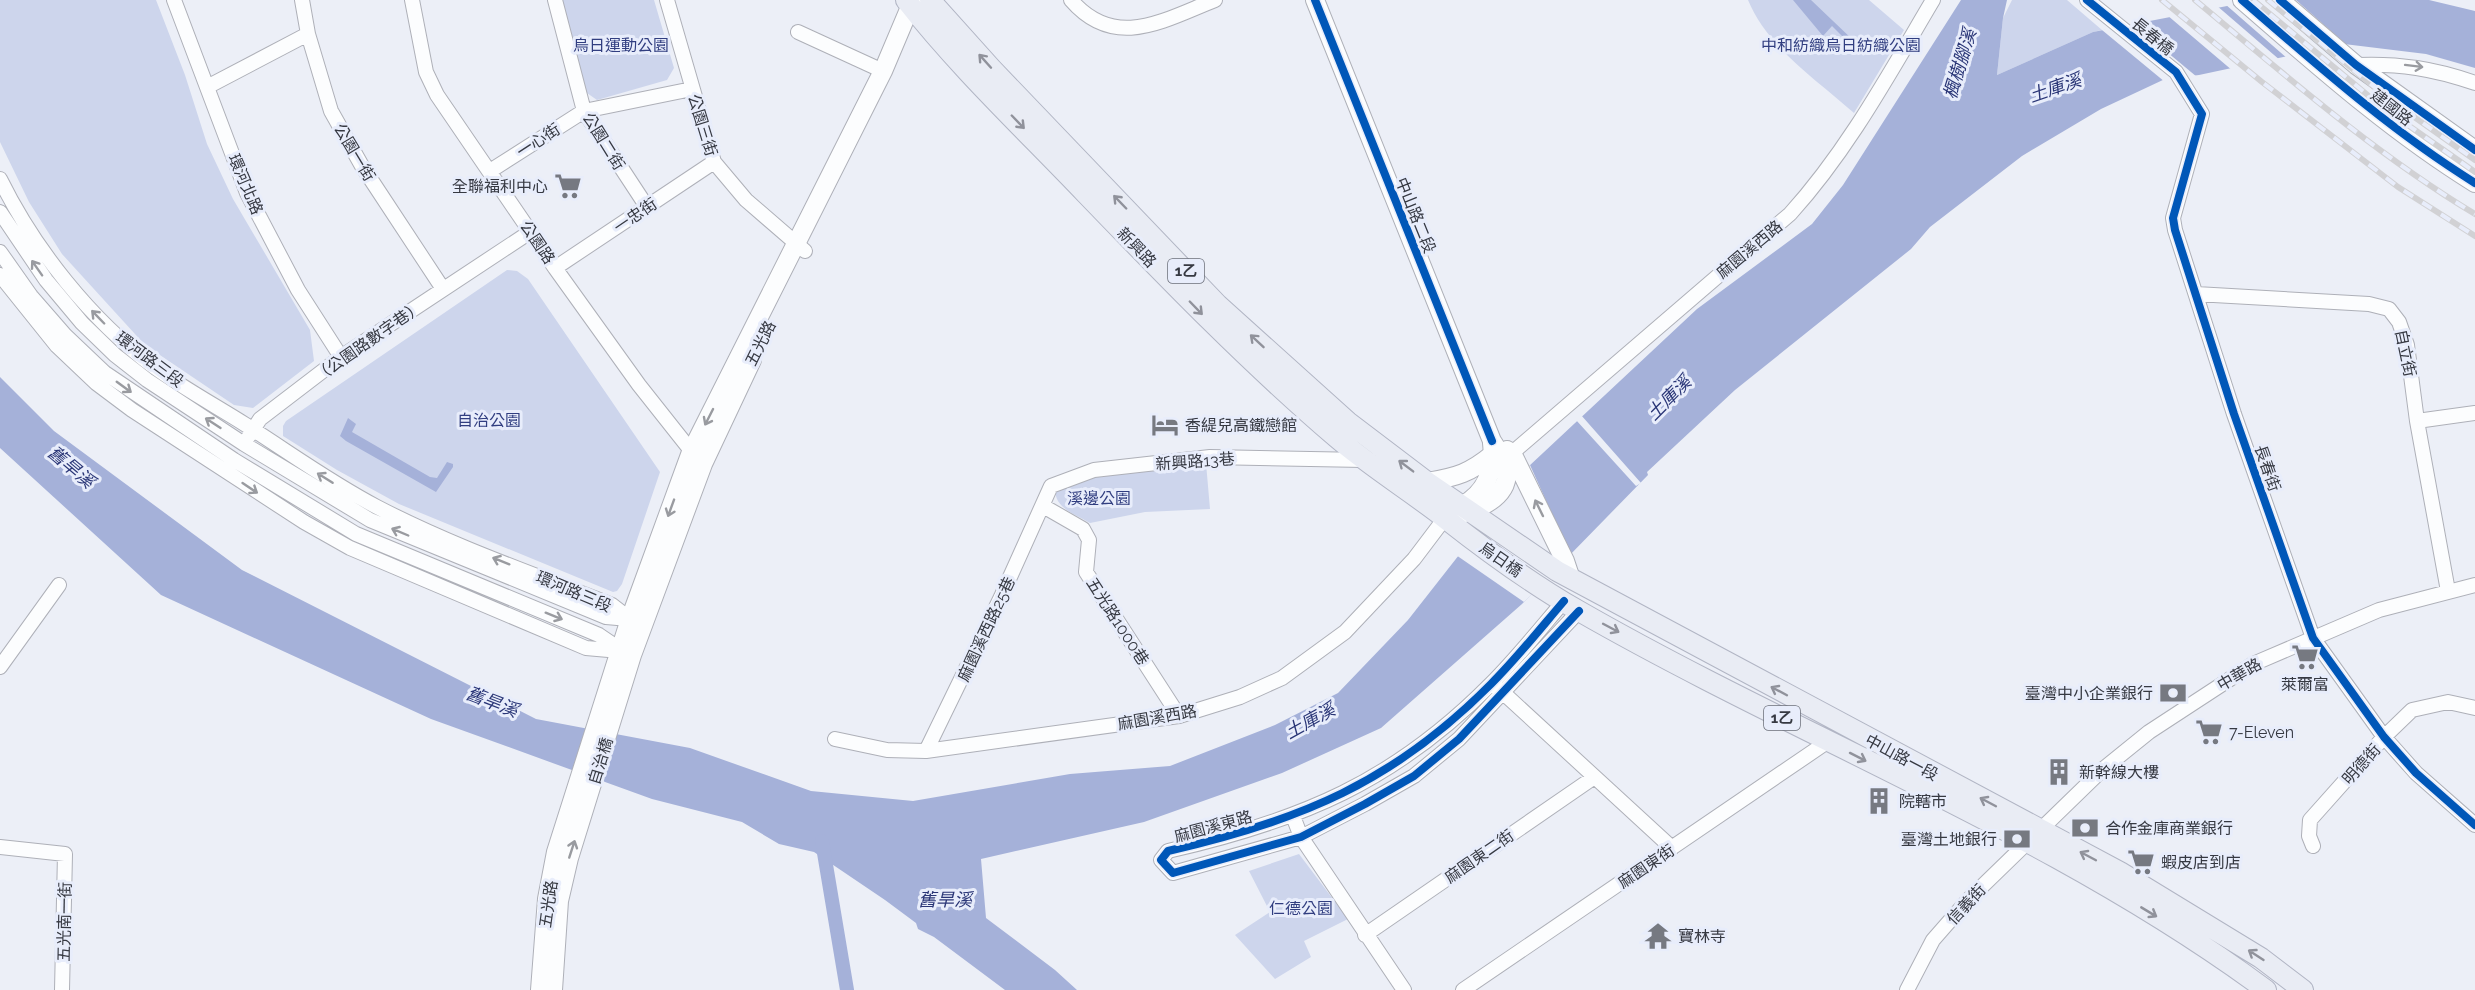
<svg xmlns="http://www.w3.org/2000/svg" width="2475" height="990" font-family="Raleway,'Noto Sans TC',sans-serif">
  <rect width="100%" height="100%" fill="#eceff7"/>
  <path fill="#cdd5ec" d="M0 0H156L185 75 207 144 233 199 310 330 314 361 253 408 234 405 145 345 62 254 29 202 0 142Z
    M562 0H654L674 68 667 80 597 100 587 93Z
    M1748 0H1869L1904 30 1854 113C1816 79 1768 48 1748 0Z
    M2012 0H2067L2102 30 2093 32 1997 75 2003 18Z
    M507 270 517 271 528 279 660 472 622 584 617 591 613 592 399 504 337 470 283 436V426L286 421Z
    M1206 463 1210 509 1145 512 1090 523C1075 514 1055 509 1055 489L1086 476Z
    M1299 854 1348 919 1304 941 1311 957 1275 979 1235 935 1270 912 1249 871Z"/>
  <path fill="#a5b1d9" d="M1793 0H1811L1854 41 1851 45 1832 26 1823 36Z
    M1961 0H2007L2003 18 1997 75 2093 32 2258 0H2429L2475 11V68L2426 54 2344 44 2199 75 2165 79 2101 109 2022 156 1930 227 1911 249 1735 390 1647 472 1648 475 1522 604 1381 728 1282 773 1144 822 981 859 986 918 1055 970 1077 990H1005L934 937 918 929 916 923 885 900 814 852 779 844 742 822 652 799 431 719 161 595 0 448V377L54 431 242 570 536 719 690 748 811 791 913 801 1070 774 1170 766 1275 725 1338 693 1408 620 1528 467 1697 309 1812 224 1843 185Z
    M348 418 356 424 352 432 430 477 437 478 447 462 453 464V467L436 492 346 441 340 436Z"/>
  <path fill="#eceff7" d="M2243 0H2296L2349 47 2288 59 2225 4Z
    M2216 5 2281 61 2233 71 2167 15Z
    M2131 22 2197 77 2165 82 2102 30Z
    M1581 415 1641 483 1636 486 1576 420Z
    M1530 465 1571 556 1524 602 1456 555 1496 502Z"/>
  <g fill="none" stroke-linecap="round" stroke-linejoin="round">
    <path stroke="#a5b1d9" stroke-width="14" d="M822 841 847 990"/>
    <defs>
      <path id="street" d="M174 0 247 193 298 290 341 357
        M302 0 308 34 331 111 362 166 443 289
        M412 0 426 72 437 95 555 268 639 385 696 457
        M555 0 584 111 647 207
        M667 0 714 162 746 200 805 251
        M1071 0C1115 51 1164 20 1215 0
        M2087 0 2176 72 2202 114 2173 218 2175 230 2234 414 2313 638 2384 737 2416 773 2475 825
        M798 32 883 71
        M2356 65C2399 63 2435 69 2475 83
        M207 87 308 34
        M490 171 584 111 692 89
        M0 179C35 250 91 320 154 367 183 388 216 406 246 425 290 453 331 483 377 507 452 546 533 574 612 605L630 619
        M0 212 46 280 82 323 115 355 147 380 244 444 370 520 606 617 629 619
        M0 252 31 296 65 335 105 373 234 460 356 534 599 635 627 654
        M555 268 714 162
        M0 275 57 346 96 383 132 410 304 522 350 548 586 648 620 651
        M2196 294 2369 304 2389 309 2399 322 2407 345 2417 421 2448 591
        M2417 421 2475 413
        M249 436 260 419 341 357 530 232
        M1512 453 1790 214C1848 150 1889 74 1933 0
        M1043 506 1083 529 1089 540 1086 572 1179 716
        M1564 601C1540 629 1517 658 1491 684 1394 782 1300 821 1168 851L1161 860 1173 873 1301 837 1365 804 1414 776 1459 739 1579 611
        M0 667 59 585
        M1498 688 1672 848
        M835 739 887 750 926 751 1179 716 1240 697 1282 678 1345 632 1414 559 1445 518
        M926 751 1001 597 1051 486 1094 470 1210 457 1364 460
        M1293 816 1301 837 1404 990
        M2313 846 2309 836 2310 820 2384 737 2412 710 2448 702 2475 708
        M0 847 65 854 62 990
        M1365 935 1593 778
        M1463 990 1827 742
        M1907 990 1933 940 1968 900 2102 770 2149 732 2253 664 2379 610 2475 585"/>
      <path id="secondary" d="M1315 0 1492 441C1497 449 1507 462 1507 471 1508 497 1480 509 1458 515
        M2242 0C2316 64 2391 131 2475 183
        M2280 0 2356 65 2475 150
        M1507 450 1512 453 1565 561 1571 579
        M1427 482C1457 477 1470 473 1493 454
        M1463 505C1486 492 1495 469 1492 443
        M540 990 547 899 556 852 630 619 691 452 883 71 913 0
        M553 990 559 901 569 858 632 655 703 464 752 360"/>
      <path id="primary" d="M906 0C960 69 1026 131 1086 194 1167 278 1248 362 1337 438 1371 467 1410 491 1446 519 1488 552 1533 585 1579 611 1806 741 2055 834 2266 990
        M930 0 992 69 1218 305 1348 422 1427 482 1557 571 2120 872 2261 958 2303 990"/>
    </defs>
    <use href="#street" stroke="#aeb0b8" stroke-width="16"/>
    <use href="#secondary" stroke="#aeb0b8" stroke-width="20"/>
    <use href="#primary" stroke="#b1b5c4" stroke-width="22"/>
    <use href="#street" stroke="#fcfdfe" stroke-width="14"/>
    <use href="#secondary" stroke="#fcfdfe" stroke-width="18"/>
    <use href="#primary" stroke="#e9ecf4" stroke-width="20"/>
    <defs>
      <path id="rail" d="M2162 0 2262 82 2398 187 2475 236
        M2195 0C2285 75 2374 153 2475 214
        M2253 0 2382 107 2475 172
        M2268 0 2389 99 2475 160"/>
    </defs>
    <use href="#rail" stroke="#d1d1d4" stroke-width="6"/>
    <use href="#rail" stroke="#e8edfb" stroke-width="4" stroke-dasharray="11" stroke-linecap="butt"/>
    <defs>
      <path id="cycleway" d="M1315 0 1492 441
        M2087 0 2176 72 2202 114 2173 218 2175 230 2234 414 2313 638 2384 737 2416 773 2475 825
        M2242 0C2316 64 2391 131 2475 183
        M2280 0 2356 65 2475 150
        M1564 601C1540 629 1517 658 1491 684 1394 782 1300 821 1168 851L1161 860 1173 873 1301 837 1365 804 1414 776 1459 739 1579 611"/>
    </defs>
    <use href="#cycleway" stroke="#e8edfb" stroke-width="11"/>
    <use href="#cycleway" stroke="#0057b8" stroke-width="8"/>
  </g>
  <defs><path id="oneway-shaft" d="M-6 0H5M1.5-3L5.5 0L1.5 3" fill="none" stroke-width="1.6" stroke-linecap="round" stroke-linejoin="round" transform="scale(1.5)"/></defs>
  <g stroke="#90929b">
    <use href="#oneway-shaft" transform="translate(985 61) rotate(-132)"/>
    <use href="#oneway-shaft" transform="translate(1018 122) rotate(46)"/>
    <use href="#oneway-shaft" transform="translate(1120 202) rotate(-134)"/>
    <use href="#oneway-shaft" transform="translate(1196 308) rotate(46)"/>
    <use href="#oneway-shaft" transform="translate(1257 341) rotate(-137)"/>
    <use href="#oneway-shaft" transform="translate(1406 466) rotate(-143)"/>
    <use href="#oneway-shaft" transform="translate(1611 628) rotate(28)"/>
    <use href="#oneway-shaft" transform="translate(1779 691) rotate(-152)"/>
    <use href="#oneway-shaft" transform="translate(1858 757) rotate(27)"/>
    <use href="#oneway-shaft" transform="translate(1988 802) rotate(-152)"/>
    <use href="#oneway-shaft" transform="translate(2088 856) rotate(-152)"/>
    <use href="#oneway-shaft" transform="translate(2149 912) rotate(31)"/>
    <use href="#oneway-shaft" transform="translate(2256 955) rotate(-147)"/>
  </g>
  <g stroke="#999ba0">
    <use href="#oneway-shaft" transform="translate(2414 66) rotate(7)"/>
    <use href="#oneway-shaft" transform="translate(37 268) rotate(-125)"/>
    <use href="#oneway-shaft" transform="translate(98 317) rotate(-134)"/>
    <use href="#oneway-shaft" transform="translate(124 387) rotate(36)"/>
    <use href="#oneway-shaft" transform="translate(709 417) rotate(117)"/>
    <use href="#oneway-shaft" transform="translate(213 423) rotate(-147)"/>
    <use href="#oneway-shaft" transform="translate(325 478) rotate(-148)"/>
    <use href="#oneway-shaft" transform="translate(250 488) rotate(34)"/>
    <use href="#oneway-shaft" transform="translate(671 508) rotate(110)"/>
    <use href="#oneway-shaft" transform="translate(1539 508) rotate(-116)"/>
    <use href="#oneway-shaft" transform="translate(400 532) rotate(-157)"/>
    <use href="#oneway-shaft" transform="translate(501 561) rotate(-158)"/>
    <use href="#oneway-shaft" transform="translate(554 616) rotate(22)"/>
    <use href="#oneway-shaft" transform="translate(572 849) rotate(-72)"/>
  </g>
  <defs>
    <symbol id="supermarket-bare" viewBox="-9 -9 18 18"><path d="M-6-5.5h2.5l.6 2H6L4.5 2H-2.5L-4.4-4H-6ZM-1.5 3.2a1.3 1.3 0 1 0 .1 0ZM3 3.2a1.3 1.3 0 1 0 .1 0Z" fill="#767981" stroke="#e8edfb" stroke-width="2.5" paint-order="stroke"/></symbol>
    <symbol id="hotel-bare" viewBox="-9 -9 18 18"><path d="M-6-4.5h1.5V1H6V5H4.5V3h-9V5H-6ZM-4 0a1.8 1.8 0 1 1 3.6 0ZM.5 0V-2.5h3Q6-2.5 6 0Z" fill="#767981" stroke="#e8edfb" stroke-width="2.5" paint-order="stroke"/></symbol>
    <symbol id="bank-bare" viewBox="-9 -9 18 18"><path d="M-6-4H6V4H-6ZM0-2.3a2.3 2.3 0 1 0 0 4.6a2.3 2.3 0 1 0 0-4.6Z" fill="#767981" stroke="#e8edfb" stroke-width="2.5" paint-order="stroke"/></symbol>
    <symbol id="building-bare" viewBox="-9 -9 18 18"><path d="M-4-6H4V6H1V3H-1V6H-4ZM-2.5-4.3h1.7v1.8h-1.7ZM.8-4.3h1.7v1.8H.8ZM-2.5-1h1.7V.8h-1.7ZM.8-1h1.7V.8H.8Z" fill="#767981" stroke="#e8edfb" stroke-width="2.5" paint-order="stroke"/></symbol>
    <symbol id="temple-bare" viewBox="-9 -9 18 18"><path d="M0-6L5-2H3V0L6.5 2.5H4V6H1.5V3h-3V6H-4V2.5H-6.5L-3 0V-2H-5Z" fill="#767981" stroke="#e8edfb" stroke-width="2.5" paint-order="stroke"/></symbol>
  </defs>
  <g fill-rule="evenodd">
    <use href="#supermarket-bare" x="549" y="167" width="38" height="38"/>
    <use href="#hotel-bare" x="1146" y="406" width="38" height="38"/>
    <use href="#supermarket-bare" x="2286" y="638" width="38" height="38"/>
    <use href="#bank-bare" x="2154" y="674" width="38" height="38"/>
    <use href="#supermarket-bare" x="2190" y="713" width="38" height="38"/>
    <use href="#building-bare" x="2040" y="753" width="38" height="38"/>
    <use href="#building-bare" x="1860" y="782" width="38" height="38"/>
    <use href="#bank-bare" x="2066" y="809" width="38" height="38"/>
    <use href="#bank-bare" x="1998" y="820" width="38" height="38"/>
    <use href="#supermarket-bare" x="2122" y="843" width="38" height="38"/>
    <use href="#temple-bare" x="1639" y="917" width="38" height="38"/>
  </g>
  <g text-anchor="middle" stroke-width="6" stroke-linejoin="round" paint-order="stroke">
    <g fill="#e8edfb" stroke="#6b6f7a" stroke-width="1.5">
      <rect x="1168" y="259" width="36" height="24" rx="4.5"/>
      <rect x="1764" y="706" width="36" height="24" rx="4.5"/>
    </g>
    <g font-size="15" font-weight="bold" fill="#363942">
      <text x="1186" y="276">1乙</text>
      <text x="1782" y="723">1乙</text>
    </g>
    <g font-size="16" fill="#363942" stroke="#e8edfb">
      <text transform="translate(2153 36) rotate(39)" y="6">長春橋</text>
      <text transform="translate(2392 107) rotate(38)" y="6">建國路</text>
      <text transform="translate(703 125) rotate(73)" y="6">公園三街</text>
      <text transform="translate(538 140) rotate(-33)" y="6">一心街</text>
      <text transform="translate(604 141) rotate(58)" y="6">公園二街</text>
      <text transform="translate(355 152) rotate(59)" y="6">公園一街</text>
      <text transform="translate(246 184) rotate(67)" y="6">環河北路</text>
      <text transform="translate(635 215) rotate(-34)" y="6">一忠街</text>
      <text transform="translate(1416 215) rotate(68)" y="6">中山路二段</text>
      <text transform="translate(538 242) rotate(56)" y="6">公園路</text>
      <text transform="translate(1137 247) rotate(46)" y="6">新興路</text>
      <text transform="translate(1749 249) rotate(-40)" y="6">麻園溪西路</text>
      <text transform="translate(368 341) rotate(-35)" y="6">（公園路數字巷）</text>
      <text transform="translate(760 343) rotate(-64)" y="6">五光路</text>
      <text transform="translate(2406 353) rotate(78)" y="6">自立街</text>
      <text transform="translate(150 359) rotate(37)" y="6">環河路三段</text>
      <text transform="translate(1195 461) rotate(-4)" y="6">新興路13巷</text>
      <text transform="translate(2268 468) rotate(71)" y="6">長春街</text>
      <text transform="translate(1501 559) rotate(35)" y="6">烏日橋</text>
      <text transform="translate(574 591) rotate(23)" y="6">環河路三段</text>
      <text transform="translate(1118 621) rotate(57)" y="6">五光路1000巷</text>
      <text transform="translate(986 629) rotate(-65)" y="6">麻園溪西路25巷</text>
      <text transform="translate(2239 674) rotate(-30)" y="6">中華路</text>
      <text transform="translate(1157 717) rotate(-10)" y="6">麻園溪西路</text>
      <text transform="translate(1902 757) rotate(28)" y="6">中山路一段</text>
      <text transform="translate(600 761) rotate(-73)" y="6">自治橋</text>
      <text transform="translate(2361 764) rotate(-48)" y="6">明德街</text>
      <text transform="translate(1213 826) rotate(-15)" y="6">麻園溪東路</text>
      <text transform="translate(1479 856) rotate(-35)" y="6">麻園東二街</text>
      <text transform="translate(1646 866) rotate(-34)" y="6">麻園東街</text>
      <text transform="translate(548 904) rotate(-82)" y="6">五光路</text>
      <text transform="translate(1966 904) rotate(-47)" y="6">信義街</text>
      <text transform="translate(64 922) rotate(-89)" y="6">五光南一街</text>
    </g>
    <g font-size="16" fill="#313e80" stroke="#e8edfb">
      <text x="621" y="51">烏日運動公園</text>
      <text x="1841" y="51">中和紡織烏日紡織公園</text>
      <text x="489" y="426">自治公園</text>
      <text x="1099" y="504">溪邊公園</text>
      <text x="1301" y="914">仁德公園</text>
    </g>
    <g font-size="16" fill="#363942" stroke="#e8edfb" text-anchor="start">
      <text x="548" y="192" text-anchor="end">全聯福利中心</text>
      <text x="1185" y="431">香緹兒高鐵戀館</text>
      <text x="2305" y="690" text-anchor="middle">萊爾富</text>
      <text x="2153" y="699" text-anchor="end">臺灣中小企業銀行</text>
      <text x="2229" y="738">7-Eleven</text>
      <text x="2079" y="778">新幹線大樓</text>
      <text x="1899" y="807">院轄市</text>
      <text x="2105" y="834">合作金庫商業銀行</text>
      <text x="1997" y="845" text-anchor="end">臺灣土地銀行</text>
      <text x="2161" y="868">蝦皮店到店</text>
      <text x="1678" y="942">寶林寺</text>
    </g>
    <g font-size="18" font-style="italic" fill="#2a3677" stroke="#e8edfb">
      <text transform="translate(1960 64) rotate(-73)" y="6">楓樹腳溪</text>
      <text transform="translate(2055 88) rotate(-19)" y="6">土庫溪</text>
      <text transform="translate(1669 398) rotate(-45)" y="6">土庫溪</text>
      <text transform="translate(71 467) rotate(40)" y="6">舊旱溪</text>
      <text transform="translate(492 702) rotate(21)" y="6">舊旱溪</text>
      <text transform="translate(1310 721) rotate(-29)" y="6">土庫溪</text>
      <text x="945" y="906">舊旱溪</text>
    </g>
  </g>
</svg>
